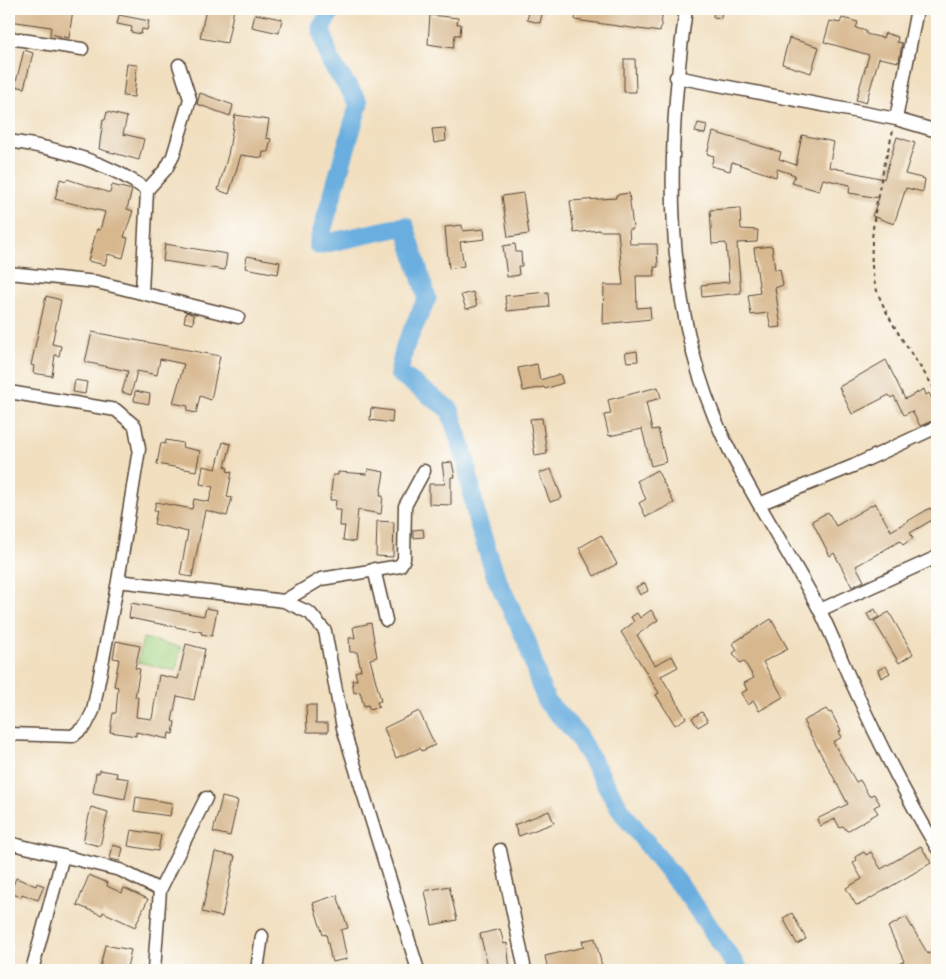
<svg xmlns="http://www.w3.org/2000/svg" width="946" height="979" font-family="'Patrick Hand',sans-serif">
  <rect width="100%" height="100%" fill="#fdfcf7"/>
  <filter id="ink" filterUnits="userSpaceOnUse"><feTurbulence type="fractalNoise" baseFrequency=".02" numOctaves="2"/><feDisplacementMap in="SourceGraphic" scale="10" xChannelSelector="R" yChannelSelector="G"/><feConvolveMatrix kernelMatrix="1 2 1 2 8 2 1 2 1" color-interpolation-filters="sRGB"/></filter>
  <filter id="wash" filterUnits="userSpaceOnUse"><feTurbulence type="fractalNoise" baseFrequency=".0096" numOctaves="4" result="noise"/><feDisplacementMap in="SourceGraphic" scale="20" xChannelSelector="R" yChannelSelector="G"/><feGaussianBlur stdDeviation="1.12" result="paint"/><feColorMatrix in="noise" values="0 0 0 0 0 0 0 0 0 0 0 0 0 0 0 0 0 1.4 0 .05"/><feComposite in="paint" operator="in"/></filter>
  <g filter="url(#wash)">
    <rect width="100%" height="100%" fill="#f1dfc0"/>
    <path fill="#a0d180" stroke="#6e7e4f" d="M143 638 181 647 176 671 138 662Z"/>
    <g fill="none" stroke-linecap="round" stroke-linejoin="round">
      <path stroke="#69aedf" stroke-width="19" d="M332 9 321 28 330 61 359 103 318 245 405 226 427 298 405 346 399 373 450 410 465 458 477 519 496 577 527 642 540 685 547 702 576 733 622 812 689 897 739 970"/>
    </g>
    <g id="blocks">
      <path fill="#d7b78e" d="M9 9H73L69 38 50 34 51 27 9 21Z
        M206 9H234L227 43 200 38Z
        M530 9H543L540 23 527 20Z
        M577 9 663 10 660 32 575 20Z
        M714 9H722L721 18 713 17Z
        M255 14 282 19 279 33 252 27Z
        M119 15 149 21 147 30 142 29 141 34 131 32 132 27 117 24Z
        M430 15 458 18 457 24H461L460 35H455L453 48 428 44Z
        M842 18 858 22 856 28 866 31V34L883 38 885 33 898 37 897 42 902 43 899 62 879 58 866 103 856 100 869 55 824 42 830 21 840 23Z
        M789 38 819 47 811 73 782 64Z
        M24 50 33 53 24 88 15 86Z
        M624 59H635L636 92H624Z
        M127 64 137 65 134 97 123 96Z
        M200 93 233 105 230 116 197 104Z
        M107 112 127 117 123 134 144 139 139 160 99 149 103 120H105Z
        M235 115 269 120 266 138 271 139 268 152H263L262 158 241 155 229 194 218 190 228 155Z
        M698 123 707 125 705 134 695 132Z
        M445 128 446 141 434 143 432 129Z
        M713 132 781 152 779 159 796 165 802 135 834 142 829 167 884 179 897 137 915 143 905 174 925 179 923 192 906 188 894 224 872 216 879 198 849 193 850 185 823 179 819 191 792 183 795 175 777 169 776 177 732 162 730 171 711 166 714 156 707 154Z
        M60 179 66 181 67 179 110 193 112 185 132 190 127 209 133 211 124 237 128 238 123 258 108 254 105 265 88 261 97 229 100 230 105 212 55 199Z
        M523 193 529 234 508 237 502 196Z
        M629 193 633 229H629L630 244H657L658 267H654L655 276H636L637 308 650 307 651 319 603 324 604 285H623L618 231H599V230L574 233 570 201 616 198V195Z
        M740 208 741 229 758 230 757 242 737 243 741 293 702 297 701 285 729 282 726 243 712 244 710 210Z
        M462 225 463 231 484 229 485 239 460 242 464 266 449 269 445 227Z
        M165 244 227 254 225 270 163 261Z
        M515 244 516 252H521L522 266H518L519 275 507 277 503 246Z
        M772 246 775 270 780 269 783 285 775 288 781 327 771 328 768 313 751 315 748 295 760 293 754 248Z
        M247 256 280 262 278 274 245 268Z
        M473 292 477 306 466 309 461 295Z
        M548 292 549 307 507 311 505 296Z
        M46 296 61 300 52 344 61 346 59 356 55 355 52 376 33 373 34 366 31 365Z
        M186 312 194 315 193 324 184 322Z
        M92 332 220 356 211 400 200 396 196 413 187 411 188 406 173 403 184 364 160 359 157 375 137 371 131 395 122 392 128 371 85 362Z
        M637 351 638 361 627 362 625 353Z
        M886 360 905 399 924 389 926 395 929 393 937 409V419L920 426 912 411 904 415 894 396 891 398 889 395 852 414 839 387Z
        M537 364 540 380 560 374 563 383 545 389 544 387 523 391 518 368Z
        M75 380 87 382 85 394 73 392Z
        M658 387 661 398 646 402 652 430 658 429 666 462 651 466 642 429 609 436 604 415 611 414 608 400Z
        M135 391 150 394 149 404 134 401Z
        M371 408 393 411 392 423 370 420Z
        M542 418 547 454 535 456 530 419Z
        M166 440 183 443 182 447 200 451 196 471 157 464 161 443 165 444Z
        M223 442 231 444 225 467 228 468 227 471 232 472 227 497 232 498 227 516 205 510 192 577 180 575 188 532 154 524 157 511H154L156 502 192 509 194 499 209 502 213 487 200 484 203 466 216 469Z
        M452 462 455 477H451V505L429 504V484H445L442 463Z
        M368 469 384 472 380 496H383L381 514 358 510 355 542 343 540 345 526H340L341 510H335L336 500H330L333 475H338V472L367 474Z
        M551 469 562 498 550 502 539 473Z
        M657 470 674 503 646 517 639 503 646 499 637 481Z
        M875 503 891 531 930 508 931 510 937 507V517L910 533 913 538 903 545 900 541 856 566 864 581 852 587 834 553 830 556 812 521 828 512 836 526Z
        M377 521 394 522 393 557 376 556Z
        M423 529 424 537 413 538V530Z
        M601 535 617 564 594 576 579 548Z
        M645 583 648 591 640 595 636 587Z
        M131 603 204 616 206 608 217 610 212 636 201 634 202 632 129 618Z
        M875 609 879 617 871 621 867 614Z
        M651 610 658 620 637 635 655 665 672 656 678 667 661 676 686 718 675 725 656 695 659 693 621 632 634 622 631 617 637 613 640 618Z
        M889 612 913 654 899 663 874 621Z
        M771 619 788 649 763 662 783 697 759 711 754 701 748 705 741 693 747 690 744 683 754 678 744 661 740 663 733 653 737 650 733 643Z
        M371 623 377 657 370 659 381 701 377 702 379 707 370 710 368 705 364 706 360 692 354 693 352 680H357L355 672 361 670 357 652H350L349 638H355L353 627Z
        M116 641 140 646 135 668 140 669 135 697H138L136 717 152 719 159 675 178 679 186 644 205 649 194 700 177 696 172 721 175 722 173 734 169 733 168 739 136 732V736L110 732 113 713H116L118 687 114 686 119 659 113 658Z
        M886 666 890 673 881 678 878 670Z
        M306 705H316V723H328V732H307Z
        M826 709 829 713 831 712 841 731 839 732 842 737 833 742 856 782 860 780 869 796 874 794 880 804 874 807 878 813 847 831 843 826 840 828 835 819 820 826 817 819 848 804 803 721Z
        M419 711 435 745 422 751 420 748 396 758 384 728Z
        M702 712 708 721 698 727 692 718Z
        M100 770 117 773 116 777 129 779 125 799 93 793 96 773H99Z
        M136 797 172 803 170 816 134 811Z
        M222 797 238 801 230 836 213 832Z
        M91 807 108 812 100 846 83 842Z
        M549 811 554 823 519 836 514 825Z
        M131 830 161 835 158 851 128 846Z
        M113 845 123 848 120 861 110 859Z
        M921 846 931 863 861 904 856 905 846 888 862 879 853 863 857 860 855 857 864 852 866 855 871 852 881 869Z
        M215 852 235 856 222 917 202 912Z
        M89 875 108 883 107 886 122 893 124 888 148 899 135 927 103 912 102 915 77 905Z
        M16 878 36 886 37 883 44 886 38 900 22 894 21 897 10 893Z
        M449 886 457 920 432 925 425 891Z
        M337 895 348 928 341 930 347 959 332 962 326 934 323 935 313 903Z
        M792 913 806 939 797 944 783 918Z
        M906 917 928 954 937 949V966L929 970H923L921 967 916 970H889L904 961 888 927Z
        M500 929 504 944 507 943 510 970H489L480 934Z
        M595 938 603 970H548L545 956 584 947 582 941Z
        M105 945 131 950 127 967 123 966 122 970 100 968Z"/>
    </g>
  </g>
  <g filter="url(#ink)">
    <use href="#blocks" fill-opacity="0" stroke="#564536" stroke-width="1"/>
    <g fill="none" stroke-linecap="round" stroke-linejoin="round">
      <defs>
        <path id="minor" d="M686 9C666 151 661 306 724 439 752 498 789 552 819 609 833 636 843 665 856 692 880 745 907 798 937 848
          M9 38 82 49
          M676 77 896 119 937 131
          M896 119 917 9
          M9 141C58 148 106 161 147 190
          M9 273 97 282 238 317
          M142 292 147 190 166 169 173 156 190 99 179 65
          M9 392 116 410 135 426 139 449 118 581 93 711 86 725 73 736 9 734
          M759 504 853 466 937 427
          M374 569 386 620
          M118 581 284 601 310 613 325 631 343 728 418 970
          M284 601 321 579 400 566 404 559 405 506 424 471
          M820 610 937 557
          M9 843 120 870 160 890
          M500 850 525 970
          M32 970 63 856
          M154 970 160 890 206 798
          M257 970 262 936"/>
      </defs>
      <use href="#minor" stroke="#564536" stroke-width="15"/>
      <path stroke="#564536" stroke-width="2" stroke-dasharray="4 4" stroke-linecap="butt" d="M893 131C882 172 863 247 876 288 889 325 917 360 937 393"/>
      <use href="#minor" stroke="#fff" stroke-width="12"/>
    </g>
  </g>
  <rect width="946" height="979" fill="none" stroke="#fdfcf7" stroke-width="30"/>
</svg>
